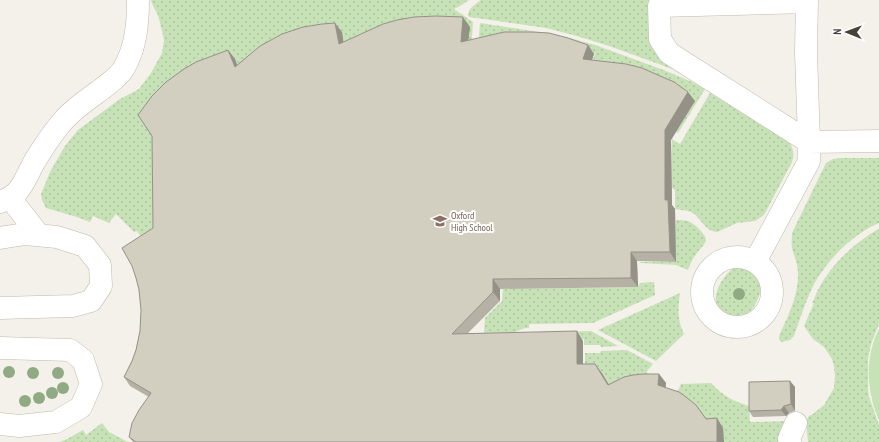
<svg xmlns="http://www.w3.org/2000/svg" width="879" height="442" font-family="'PT Sans Narrow',sans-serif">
  <defs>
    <pattern id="grass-dots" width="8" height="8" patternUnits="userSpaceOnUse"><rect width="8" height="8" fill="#c8e2b7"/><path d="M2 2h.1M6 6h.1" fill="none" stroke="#adc39e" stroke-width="1.8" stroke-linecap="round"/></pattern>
  </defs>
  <rect width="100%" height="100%" fill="#f3f1e9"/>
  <path fill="url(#grass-dots)" d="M151 0H469L460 6 454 9 473 22 471 51 158 145 160 252 143 240 137 231 134 232 116 214 109 223 93 216 90 222 77 217 46 208 42 200 41 194 50 172 65 146 78 130 120 99 139 89 151 73 162 53 164 40 161 27 158 15 153 6Z
    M481 0H650L653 47C657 58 664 64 675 70L612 47 577 36 546 28 469 17 468 15C468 8 476 4 481 0Z
    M480 23 552 34 577 40 595 45 661 69 690 81 705 89 678 133 676 132 695 101 681 91 589 70 595 54 580 48 478 51Z
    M710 93 787 139C793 147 795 153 792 162L764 215 755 221 737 223 717 232C704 231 701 217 691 212 686 210 680 210 675 209V190L672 188V139L680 144Z
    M841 158H879V223C853 234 828 259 814 284 806 300 800 319 794 336L790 340 781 342 779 339V336C788 316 799 295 798 273 798 264 794 256 792 248 791 243 792 238 792 233L826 163 833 159Z
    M676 220C686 220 690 220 698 228 711 241 706 241 697 253 693 258 690 264 688 270L676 265 640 263V262H676Z
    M879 229V324L871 344 868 359V388L869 397 879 425V442H808L806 421 809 416 813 414 824 405 834 388 835 376 834 366 832 359 824 347 813 339 804 326 814 303H812C815 298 816 293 819 288 831 265 856 241 879 229Z
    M744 263C747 263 749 264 752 266 775 277 752 327 728 319 725 318 723 316 721 314 706 298 726 267 744 263Z
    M654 282 655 295 593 323 529 324V328H525L515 332 484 333 485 318 501 302H502L503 289 638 287 640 283Z
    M680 293C678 309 677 319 684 334L656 361 598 330Z
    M591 331 618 346 601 347 600 345H584V339L553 340V332Z
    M627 350 653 364 647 371 648 379 614 392 602 372H585V353H600L601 351Z
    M711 383C723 396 733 401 749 406L750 422 789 421 784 442H724L723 428H713L665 395 666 388 678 391 681 384Z
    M102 423 109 432 128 442H59L67 439 83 430 86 435Z"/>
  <path fill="#c8e2b7" d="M879 329V420C876 413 873 406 872 399 866 376 868 350 879 329Z"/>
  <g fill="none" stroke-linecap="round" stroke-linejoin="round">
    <defs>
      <path id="minor" d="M807 2 659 6 660 39 669 53 809 142 879 141
        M10 198 39 235
        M0 202C6 200 11 198 16 193 25 184 29 170 36 159 44 146 52 134 62 122 73 109 88 99 102 89 110 82 119 77 124 68 136 47 138 24 138 0
        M0 238 25 234 57 237 85 246 100 265 101 286 91 301 73 306 0 308
        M702 292a35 35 0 1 1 70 0a35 35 0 1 1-70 0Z
        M755 262 809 161V142L806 52 807 0
        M0 348 70 350 83 360 91 384 81 407 56 422 19 426 0 424
        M790 442 789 439 796 423"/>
    </defs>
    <use href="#minor" stroke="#bdbaad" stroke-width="23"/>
    <use href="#minor" stroke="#fff" stroke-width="22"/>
  </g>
  <g fill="#90ab84">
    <circle cx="739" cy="294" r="6"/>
    <circle cx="9" cy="372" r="6"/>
    <circle cx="33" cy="373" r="6"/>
    <circle cx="58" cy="373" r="6"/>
    <circle cx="63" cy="388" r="6"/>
    <circle cx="52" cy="393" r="6"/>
    <circle cx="39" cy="398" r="6"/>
    <circle cx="25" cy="401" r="6"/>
  </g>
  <path fill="#b5b2a5" d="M470 27 468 40 588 45 594 54 592 60 695 101 671 140 672 205 675 209 676 262 637 261 638 287 500 289V301L468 333 583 341V364L602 373 609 384 659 374 666 383 665 387 706 419 723 428 724 442H133L129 437 149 397 130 386 124 377 132 361 136 350 140 331 153 228 228 50 235 59 237 65 342 32 343 42Z
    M790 381 795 387V411L789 413 786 416 753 417 749 411Z"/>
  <path fill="#949186" d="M463 17 470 27 467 51 461 42Z
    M335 23 342 32 345 53 339 44Z
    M588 45 594 54 589 68 583 59Z
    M228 50 235 59 241 76 235 67Z
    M688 92 695 101 671 140 672 205 675 209 676 262 670 252 665 200V130Z
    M631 252 637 261 638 287 631 278Z
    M493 279 500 289V301L493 292Z
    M577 331 583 341V373L577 364Z
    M595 364 602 373 614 394 608 385Z
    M659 374 666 383 665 394 658 385Z
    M790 381 795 387V411L791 404Z
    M784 406 789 413 786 416 781 410Z
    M717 418 723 428 724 442H717Z"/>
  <path fill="#d3cfc0" stroke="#949186" d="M436 16 463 17 461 42 504 32H532L549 33 568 38 588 45 583 59 626 64 642 68 674 82 688 92 665 130V200H668L670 252H631V278L493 279V292L452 334 577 331V364H595L608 385 624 377 633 375 643 374H659L658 385 679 392 686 397 696 405 706 419 717 418V442H136L129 437 132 423 139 410 151 393 124 377 132 361 136 350 140 331 141 310 139 290 136 278 132 266 122 248 153 228 152 136 138 115 152 96 166 82 184 69 196 62 228 50 235 67 260 46 282 34 303 27 322 24 335 23 339 44 383 24 397 20 414 17Z
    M790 381 791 404 784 406 781 410 749 411V382Z"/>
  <defs>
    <symbol id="school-bare" viewBox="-9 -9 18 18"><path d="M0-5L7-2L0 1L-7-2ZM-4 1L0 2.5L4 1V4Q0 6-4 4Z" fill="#8d6e63" stroke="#fff" stroke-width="2.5" paint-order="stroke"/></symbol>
  </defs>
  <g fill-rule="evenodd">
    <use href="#school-bare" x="430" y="211" width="20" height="20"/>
  </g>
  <g text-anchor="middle" stroke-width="4" stroke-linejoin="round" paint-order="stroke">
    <g font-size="10" fill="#785e54" stroke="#fff" text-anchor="start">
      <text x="451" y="219">Oxford<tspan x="451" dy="12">High School</tspan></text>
    </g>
  </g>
  <g transform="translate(847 32) rotate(271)" stroke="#ffffff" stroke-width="3" paint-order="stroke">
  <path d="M0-3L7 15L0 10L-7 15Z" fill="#464338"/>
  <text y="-6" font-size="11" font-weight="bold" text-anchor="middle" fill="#464338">N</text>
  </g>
</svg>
